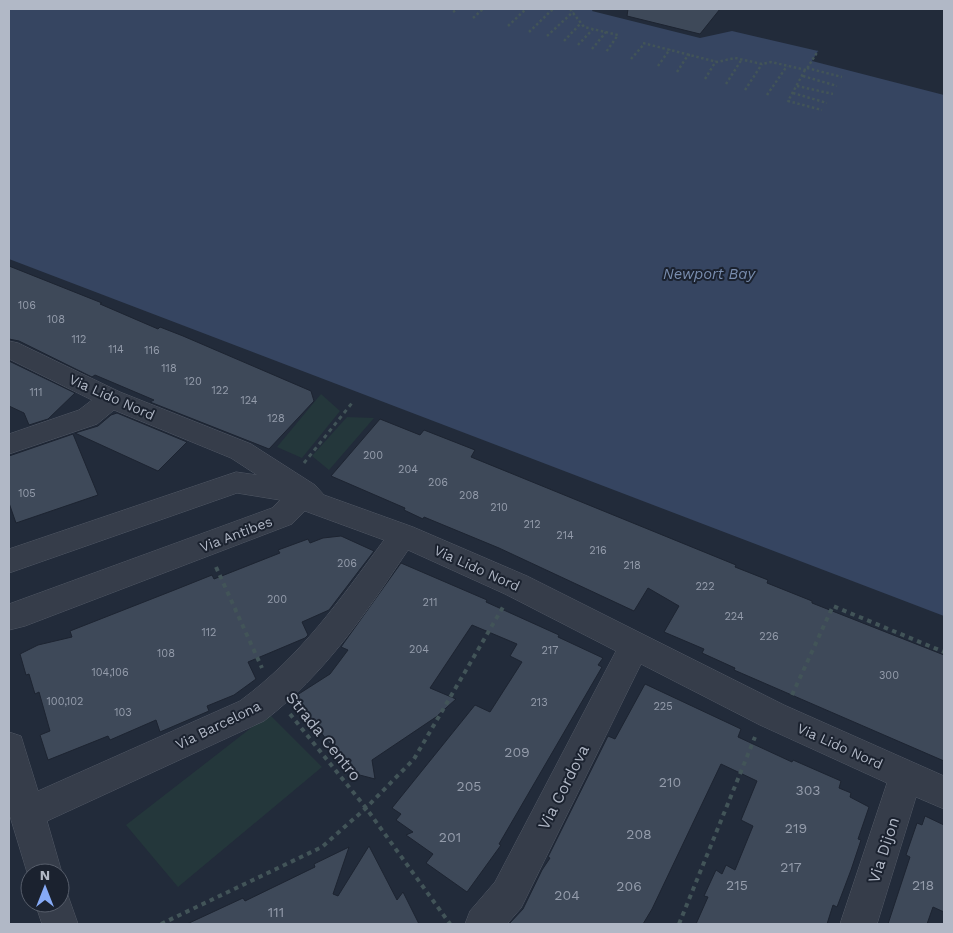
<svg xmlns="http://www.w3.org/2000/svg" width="953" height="933" font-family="'Work Sans',sans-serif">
  <rect width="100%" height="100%" fill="#222b3a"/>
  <path fill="#24373b" d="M321 394 340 411 302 458 277 447Z
    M347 417 374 418 329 470 312 456Z
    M269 714 322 767 178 887 126 825Z"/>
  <path fill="#364561" d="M9 9H593L592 11 700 38 732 31 818 51 812 61 944 95V616L9 259Z"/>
  <path fill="#3e4959" stroke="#1d2431" d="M628 9H720L700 34 627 16Z
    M9 266 102 303 100 304 158 329 160 327 183 336 311 391 314 401 269 449 150 402 154 400 95 375 92 377 19 341 9 339Z
    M9 361 75 393 48 419 29 425 24 413 9 406Z
    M117 413 187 442 158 471 75 433 98 426 111 415Z
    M380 419 420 435 424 430 475 450 471 457 736 565 735 567 768 580 767 583 812 601V603L944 655V761L734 670 735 668 702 653 704 649 664 632 679 606 648 588 634 611 499 548 424 517 423 519 404 510 405 508 331 476Z
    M73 434 98 495 16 523 9 503V456Z
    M341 536 374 551 329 610 302 622 308 635 305 638 248 662 256 679 234 695 207 706 209 711 160 732 156 720 110 740 108 736 48 760 40 735 50 731 39 692 35 694 29 674 26 675 20 654 38 645 72 637 70 631 177 589 212 575 214 579 280 553 278 550 308 539 310 543 323 538Z
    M401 563 487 600 486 602 559 635 558 637 603 658 598 665 602 667 499 844 501 845 467 892 426 863 433 854 406 835 413 832 396 820 401 814 392 808 475 705 490 712 522 662 510 656 517 644 472 625 430 688 456 699 436 717 372 760 375 779 352 773 294 697 330 674 348 650 341 647Z
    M645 684 741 729 738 737 792 762 793 760 841 781 839 788 851 793 850 797 869 807 858 839 861 840 851 870 837 907 833 905 827 924H696L708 897 704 896 716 870 722 874 726 865 735 870 753 826 741 820 757 781 721 764 652 909 643 924H509L523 909 542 870 550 858 548 857 608 736 615 739Z
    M925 816 944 825V912L933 907 927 924H888L910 857 906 855 917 823 922 825Z
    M369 846 397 900 403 892 419 924H187L243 898 245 901 315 867 314 864 349 847 333 894 338 896Z"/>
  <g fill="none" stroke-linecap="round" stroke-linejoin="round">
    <defs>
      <path id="minor" d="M9 341 18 343 120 392 251 444 315 485 324 495 413 527 527 576 784 705 944 776V809L916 797 877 924H840L887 783 760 725 641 664 521 908 507 924H465L470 911 495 882 616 651 505 594 408 550C365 614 326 673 264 721L47 821 62 873 60 878V873H30V882L9 813V732L21 736 38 791 240 701C301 656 340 600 384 540L305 511 292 524 25 626 9 630V604L272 508 280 500 237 493 9 573V549L236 472 257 475 231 458 114 410 97 424 9 454V434L79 410 92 400 9 359Z
        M60 888 66 890 78 924H42L35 903H60Z"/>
    </defs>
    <use href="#minor" stroke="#515865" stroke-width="1"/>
    <path stroke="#425458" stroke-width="2.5" stroke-dasharray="2.5 2.5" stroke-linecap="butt" d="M570 9 584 27 618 35 606 52
      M453 12 458 9
      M473 18 483 9
      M508 26 526 9
      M529 32 553 9
      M547 36 573 12
      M564 41 581 23
      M643 43 717 62 735 58 762 64 771 62 806 70 818 51
      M578 45 593 29
      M592 49 606 32
      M631 59 645 43
      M658 66 670 49
      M807 68 842 77
      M805 70 788 101 822 110
      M677 72 688 55H690
      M803 76 837 86
      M705 79 716 61
      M726 84 742 59
      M797 86 833 94
      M745 90 762 64
      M793 93 827 103
      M767 95 787 66"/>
    <path stroke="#425458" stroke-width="3" stroke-dasharray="4 4" stroke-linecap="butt" d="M304 463 352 403"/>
    <path stroke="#425458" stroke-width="4" stroke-dasharray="4.5 4.5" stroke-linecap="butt" d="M216 567 262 668
      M792 695 833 606 944 652
      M290 714 366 808 450 924
      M161 924 322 847 366 808 414 759 503 607
      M679 924 755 737"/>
    <use href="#minor" fill="#363d4a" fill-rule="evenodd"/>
  </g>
  <g text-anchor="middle" stroke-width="4" stroke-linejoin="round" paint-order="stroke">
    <g font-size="11" fill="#949cab">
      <text x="27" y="309">106</text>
      <text x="56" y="323">108</text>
      <text x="79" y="343">112</text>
      <text x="116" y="353">114</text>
      <text x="152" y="354">116</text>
      <text x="169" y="372">118</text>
      <text x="193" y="385">120</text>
      <text x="220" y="394">122</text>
      <text x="36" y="396">111</text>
      <text x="249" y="404">124</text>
      <text x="276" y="422">128</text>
      <text x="373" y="459">200</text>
      <text x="408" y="473">204</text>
      <text x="438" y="486">206</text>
      <text x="27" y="497">105</text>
      <text x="469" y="499">208</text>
      <text x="499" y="511">210</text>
      <text x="532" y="528">212</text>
      <text x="565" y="539">214</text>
      <text x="598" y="554">216</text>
      <text x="347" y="567">206</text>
      <text x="632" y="569">218</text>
      <text x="705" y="590">222</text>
      <text x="277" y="603">200</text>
      <text x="430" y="606">211</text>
      <text x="734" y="620">224</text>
      <text x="209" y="636">112</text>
      <text x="769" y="640">226</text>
      <text x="419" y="653">204</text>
      <text x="550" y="654">217</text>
      <text x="166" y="657">108</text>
      <text x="110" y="676">104,106</text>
      <text x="889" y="679">300</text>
      <text x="65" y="705">100,102</text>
      <text x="539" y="706">213</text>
      <text x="663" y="710">225</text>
      <text x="123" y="716">103</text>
    </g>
    <g font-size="14" fill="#b1b8c6" stroke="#1b222f">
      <text transform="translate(112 397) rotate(24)" y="5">Via Lido Nord</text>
      <text transform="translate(236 534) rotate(-21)" y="5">Via Antibes</text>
      <text transform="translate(477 568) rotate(24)" y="5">Via Lido Nord</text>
      <text transform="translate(218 725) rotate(-26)" y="5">Via Barcelona</text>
      <text transform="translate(840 746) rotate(24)" y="5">Via Lido Nord</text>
    </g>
    <g font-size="14" fill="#949cab">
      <text x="517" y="757">209</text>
      <text x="670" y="787">210</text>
      <text x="469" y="791">205</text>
      <text x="808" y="795">303</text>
      <text x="796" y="833">219</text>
      <text x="639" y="839">208</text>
      <text x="450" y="842">201</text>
      <text x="791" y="872">217</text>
      <text x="737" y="890">215</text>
      <text x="923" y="890">218</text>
      <text x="629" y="891">206</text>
      <text x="567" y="900">204</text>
      <text x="276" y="917">111</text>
    </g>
    <g font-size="15" font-style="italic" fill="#798dae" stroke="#1b222f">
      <text x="709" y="279">Newport Bay</text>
    </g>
    <g font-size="16" fill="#b1b8c6" stroke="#1b222f">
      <text transform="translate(324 736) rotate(51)" y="6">Strada Centro</text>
      <text transform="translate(563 787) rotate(-63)" y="6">Via Cordova</text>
      <text transform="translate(883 850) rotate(-72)" y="6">Via Dijon</text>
    </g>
  </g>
  <rect width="953" height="933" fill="none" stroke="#b1b8c6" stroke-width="20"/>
  <g transform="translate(45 888)"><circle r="24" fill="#1b222f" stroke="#575e6b"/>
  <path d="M0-4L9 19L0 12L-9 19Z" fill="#86aaf6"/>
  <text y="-8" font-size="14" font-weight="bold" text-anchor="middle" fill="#b1b8c6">N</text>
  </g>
</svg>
